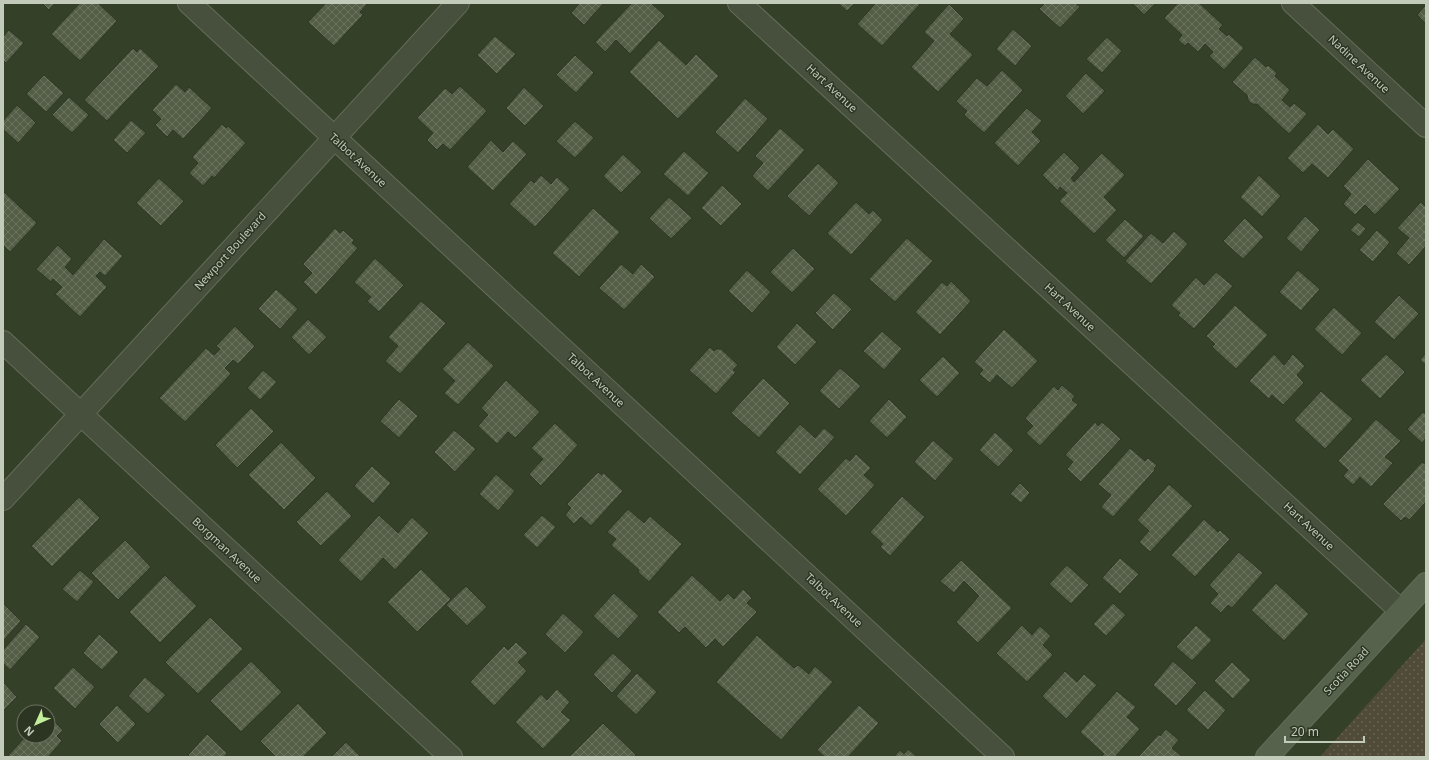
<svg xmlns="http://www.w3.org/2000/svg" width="1429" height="760" font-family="'Noto Sans',sans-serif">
  <defs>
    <pattern id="park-dots" width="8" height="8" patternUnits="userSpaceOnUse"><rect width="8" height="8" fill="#504b38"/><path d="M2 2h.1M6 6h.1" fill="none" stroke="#686453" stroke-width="1.8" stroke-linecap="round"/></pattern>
    <pattern id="building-cross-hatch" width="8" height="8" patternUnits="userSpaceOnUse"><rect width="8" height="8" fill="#545e46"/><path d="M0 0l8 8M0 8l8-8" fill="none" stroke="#6b745f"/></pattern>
  </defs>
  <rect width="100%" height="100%" fill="#354029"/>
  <path fill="url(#park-dots)" d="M1426 639V757H1320Z"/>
  <path fill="url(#building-cross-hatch)" stroke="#2e3724" d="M42 3H55L49 10Z
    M80 3H98L117 21 80 61 51 34Z
    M326 3H368L360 12 363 15 334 46 308 22Z
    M580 3H604L584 25 571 13Z
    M632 3H651L665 16 630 54 616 40 605 52 595 42Z
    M838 3H855L847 11Z
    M876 3H921L882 46 857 24Z
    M1045 3H1075L1080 7 1060 28 1039 9Z
    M1132 3H1156L1144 15Z
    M1178 3H1199L1223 25 1219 29 1227 36 1229 34 1244 48 1224 70 1209 56 1213 52 1205 44 1198 52 1188 43 1185 46 1178 40 1182 35 1164 18Z
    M949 4 964 19 950 34 973 55 938 92 911 67 934 41 924 32Z
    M1426 5V24L1417 15Z
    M1013 29 1032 46 1015 66 996 49Z
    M9 30 24 43 6 63 3 60V37Z
    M495 36 516 54 497 74 477 55Z
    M1107 37 1122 51 1102 73 1086 59Z
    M659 40 686 65 696 54 719 76 678 119 629 72Z
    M133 48 137 52 140 48 159 66 107 121 84 100Z
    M575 55 594 73 576 93 556 75Z
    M1255 57 1266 67 1268 65 1277 73 1275 76 1290 90 1282 100 1290 107 1294 103 1307 114 1289 134 1257 104H1252L1248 100 1247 95 1232 82Z
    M1002 70 1023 90 984 133 964 115 967 111 956 101 977 78 987 86Z
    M1086 73 1105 91 1083 114 1065 96Z
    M44 75 64 93 46 112 26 94Z
    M176 84 185 92 189 87 212 108 183 139 173 130 167 137 155 125 161 119 152 110Z
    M460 86 487 111 450 150 443 144 437 150 427 140 433 133 417 118 445 88 452 94Z
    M524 87 544 106 525 126 506 108Z
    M69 97 89 115 72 133 52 115Z
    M745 98 768 119 738 153 715 132Z
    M17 105 36 123 18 143 3 129V121Z
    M1027 108 1042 121 1032 132 1041 141 1018 166 994 143Z
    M131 120 146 133 127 153 113 140Z
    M575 121 594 138 575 158 556 141Z
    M222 124 226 128 228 126 246 143 214 178 212 176 203 186 189 173 198 163 192 157Z
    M1318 124 1328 134 1333 129 1354 149 1328 178 1312 164 1303 173 1287 158Z
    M780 128 805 150 768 191 752 176 763 163 755 156Z
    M491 140 503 152 513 141 527 154 493 191 467 167Z
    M684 151 709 173 688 196 663 174Z
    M1064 152 1080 168 1071 178 1074 182 1102 153 1125 175 1104 197 1117 210 1094 234 1059 201 1067 193 1060 187 1058 191 1042 175Z
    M623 154 642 172 621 193 603 176Z
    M1368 159 1400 189 1375 215 1365 205 1355 215 1343 204 1351 194 1343 186Z
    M818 163 839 183 809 216 787 196Z
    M541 175 551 184 557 177 570 189 535 227 509 204 531 180 534 183Z
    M1259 175 1281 196 1262 217 1240 197Z
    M159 178 184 201 161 226 136 203Z
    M722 185 742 204 721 226 701 208Z
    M3 191 37 223 10 252 3 245Z
    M669 197 692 218 671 239 649 218Z
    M856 202 869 214 873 210 883 220 851 255 827 233Z
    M1421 202 1426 207V246L1409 265 1396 253 1409 238 1397 228Z
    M593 208 620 232 579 277 552 253Z
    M1305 216 1320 230 1301 252 1286 238Z
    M1245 218 1264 237 1243 259 1223 241Z
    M1125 219 1144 236 1124 258 1105 240Z
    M1358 222 1366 229 1359 237 1350 230Z
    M335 228 340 233 343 230 354 240 352 243 358 248 316 295 303 282 312 273 303 264Z
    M1377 230 1390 242 1373 262 1359 250Z
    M1174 231 1188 244 1151 284 1125 261 1151 233 1163 243Z
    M907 238 933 261 895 302 869 279Z
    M104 239 123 256 105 276 100 272 96 276 107 287 80 317 55 294 62 287 53 279 51 282 36 269 58 245 72 259 65 267 73 275Z
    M793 248 815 269 792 293 770 272Z
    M375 258 404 285 379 312 367 301 371 297 354 282Z
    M621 264 633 274 641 264 655 277 624 310 599 288Z
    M747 270 771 292 752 313 728 291Z
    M1298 270 1320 289 1301 311 1279 292Z
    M1216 272 1233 286 1194 329 1178 315 1180 313 1171 305 1196 277 1204 285Z
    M951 281 971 301 940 335 915 312 942 282 947 286Z
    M276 289 298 309 280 329 258 309Z
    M834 293 852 309 833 330 815 313Z
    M1399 295 1419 314 1394 340 1374 322Z
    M421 301 446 323 400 374 385 361 398 346 388 337Z
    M1235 305 1268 335 1236 369 1212 347 1215 344 1206 336Z
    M1334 307 1362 333 1342 355 1314 329Z
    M308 319 327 337 309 355 291 337Z
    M797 323 817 342 795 365 776 347Z
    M235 326 255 346 238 364 233 360 225 368 231 374 185 422 159 398 206 348 214 355 220 349 216 346Z
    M1004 329 1038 361 1012 388 997 375 990 383 979 374 983 370 974 362Z
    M882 331 902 349 884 370 863 351Z
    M468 342 494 366 458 405 444 393 455 381 442 369Z
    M710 347 714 351 716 349H721L738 365 733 370 736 372 716 394 689 370Z
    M1426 353V365L1420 360Z
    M1274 354 1284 365 1293 354 1305 366 1297 375 1304 383 1283 405 1272 395 1269 399 1249 381Z
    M1386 354 1405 372 1380 399 1360 380Z
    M943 356 960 373 937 397 919 380Z
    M840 368 861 386 839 409 819 391Z
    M263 370 277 382 260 400 247 388Z
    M763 378 790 403 759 438 731 413Z
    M506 380 540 412 515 438 508 432 497 444 478 426 488 415 481 408Z
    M1062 385 1075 396 1072 400 1078 405 1040 446 1026 433 1033 426 1025 418 1054 386 1058 390Z
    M1321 391 1353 419 1325 449 1294 420Z
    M399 399 418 416 399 438 380 421Z
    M889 399 907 417 887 438 869 421Z
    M251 408 274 431 237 468 215 445Z
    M1423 412 1426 414V438L1422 443 1407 429Z
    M1376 419 1401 441 1385 457 1393 463 1371 487 1360 477 1353 485 1343 476 1348 470 1338 461Z
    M1095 422 1098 426 1102 422 1121 439 1081 482 1067 469 1073 462 1065 455Z
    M555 423 578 445 541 486 529 474 543 459 531 448Z
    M800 424 815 438 824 428 835 437 800 475 775 452Z
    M454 430 476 449 455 472 434 452Z
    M995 432 1014 450 998 467 979 450Z
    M933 440 954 459 935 481 914 462Z
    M281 442 316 478 284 510 248 475Z
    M1130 448 1145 461 1148 458 1157 465 1154 469 1155 470 1113 517 1101 507 1111 495 1098 484Z
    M856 454 871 468 864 475 875 485 846 516 817 489 846 458 850 461Z
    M1422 462 1426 465V502L1409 520 1405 517 1401 521 1383 504Z
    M372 466 391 483 373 504 354 486Z
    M598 472 602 475 603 472 623 491 591 526 581 517 574 524 565 515 571 508 567 504Z
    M496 474 515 491 498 511 479 494Z
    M1020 483 1030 493 1021 503 1010 494Z
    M1169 484 1193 506 1150 552 1139 542 1149 531 1137 520Z
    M327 491 352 516 321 546 296 522Z
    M902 496 925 517 890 556 880 547 883 544 870 532Z
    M79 497 100 518 52 567 31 546Z
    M628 509 644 523 650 516 682 544 649 582 638 572 639 570 611 545 616 539 607 532Z
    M379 515 398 533 412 517 429 533 395 570 383 558 361 582 338 560Z
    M542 515 556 527 537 548 523 535Z
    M1204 519 1218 532 1220 530 1230 539 1195 577 1171 555Z
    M125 540 151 567 118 600 91 573Z
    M1239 552 1263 573 1232 608 1228 605 1221 613 1210 603 1218 594 1209 585Z
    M1120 558 1139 574 1120 594 1102 578Z
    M961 560 1012 608 978 643 956 622 979 596 964 581 954 593 940 581Z
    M1067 565 1089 585 1071 604 1049 584Z
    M421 569 451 599 417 632 387 602Z
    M80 570 94 582 77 602 62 589Z
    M165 575 197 606 160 643 129 612Z
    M692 575 720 601 728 593 734 599 743 589 752 598 747 603 757 612 723 647 715 639 706 648 685 627 679 633 657 612Z
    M1276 583 1309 614 1284 641 1251 610Z
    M466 586 487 607 467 626 446 605Z
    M614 593 639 616 618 639 593 616Z
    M3 603 21 621 4 640 3 639Z
    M1113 603 1126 615 1106 636 1093 624Z
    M563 613 584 632 565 653 545 634Z
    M210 617 243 649 198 694 165 662Z
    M26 624 40 637 10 670 3 663V650Z
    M1022 625 1032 635 1040 626 1051 636 1043 645 1053 655 1027 682 996 653Z
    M1196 625 1212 640 1192 661 1176 647Z
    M99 634 119 652 102 670 83 653Z
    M757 635 794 668 798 665 809 674 815 666 833 682 781 740 716 682Z
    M516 642 528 653 518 662 527 671 494 706 470 682 504 646 508 650Z
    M613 653 632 671 612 693 593 674Z
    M251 661 282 692 241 732 210 701Z
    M1173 661 1197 683 1176 706 1153 685Z
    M1232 662 1251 680 1233 699 1214 681Z
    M73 667 95 687 75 709 53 688Z
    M1065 671 1077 682 1084 674 1097 685 1066 719 1042 696Z
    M637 673 657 692 636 715 616 696Z
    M145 677 166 695 148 714 128 696Z
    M3 682 17 697 3 711Z
    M557 689 570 702 561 712 571 720 543 749 515 722 541 694 547 700Z
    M1205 690 1226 710 1208 730 1186 710Z
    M1117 691 1136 707 1127 717 1140 729 1115 757H1101L1104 754 1080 732Z
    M298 703 327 733 303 757H276L260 741Z
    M117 705 136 724 118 743 99 724Z
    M859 705 879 723 848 757H825L817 750Z
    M52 719 63 730 57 736 62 741 48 757H7L26 736H48V724Z
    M603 723 636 755 634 757H569Z
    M1166 729 1179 740 1172 748 1182 757H1138L1159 734 1160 736Z
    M207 734 227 753 224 757H190L188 755Z
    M346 742 361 757H331Z
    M908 749 917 757H894L900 750 904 754Z"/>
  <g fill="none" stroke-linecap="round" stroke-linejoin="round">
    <defs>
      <path id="street" d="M189 3 1003 757
        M739 3 1401 611
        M1293 3 1426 126
        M3 342 451 757
        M3 499 458 3"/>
      <path id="secondary" d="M1267 757 1426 584"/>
    </defs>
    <use href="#street" stroke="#656d5b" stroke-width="24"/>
    <use href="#secondary" stroke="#656d5b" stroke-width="24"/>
    <use href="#street" stroke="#47503d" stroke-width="22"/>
    <use href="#secondary" stroke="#56624c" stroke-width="22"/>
  </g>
  <g text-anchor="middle" stroke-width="3" stroke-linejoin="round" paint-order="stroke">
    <g font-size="11" fill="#c2caba" stroke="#2c3522">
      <text transform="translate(1359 64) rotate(43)" y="4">Nadine Avenue</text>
      <text transform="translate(832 88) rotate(43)" y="4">Hart Avenue</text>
      <text transform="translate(358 160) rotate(43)" y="4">Talbot Avenue</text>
      <text transform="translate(230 251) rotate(-48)" y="4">Newport Boulevard</text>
      <text transform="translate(1070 307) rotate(43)" y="4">Hart Avenue</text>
      <text transform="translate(596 380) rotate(43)" y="4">Talbot Avenue</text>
      <text transform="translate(1309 526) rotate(43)" y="4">Hart Avenue</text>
      <text transform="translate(227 550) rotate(43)" y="4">Borgman Avenue</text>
      <text transform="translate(834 600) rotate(43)" y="4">Talbot Avenue</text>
      <text transform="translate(1346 671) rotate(-47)" y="4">Scotia Road</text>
    </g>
  </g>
  <rect width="1429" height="760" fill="none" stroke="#c2caba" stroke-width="8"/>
  <g transform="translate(36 724) rotate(225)"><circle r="19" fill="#2c3522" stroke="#68715f"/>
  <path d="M0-3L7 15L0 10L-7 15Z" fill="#c3ee9b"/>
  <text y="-6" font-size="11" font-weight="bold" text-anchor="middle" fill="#c2caba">N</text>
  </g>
  <path d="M1285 736v6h79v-6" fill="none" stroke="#c2caba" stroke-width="2"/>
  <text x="1291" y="736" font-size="12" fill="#c2caba" stroke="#2c3522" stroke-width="3" paint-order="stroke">20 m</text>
</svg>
